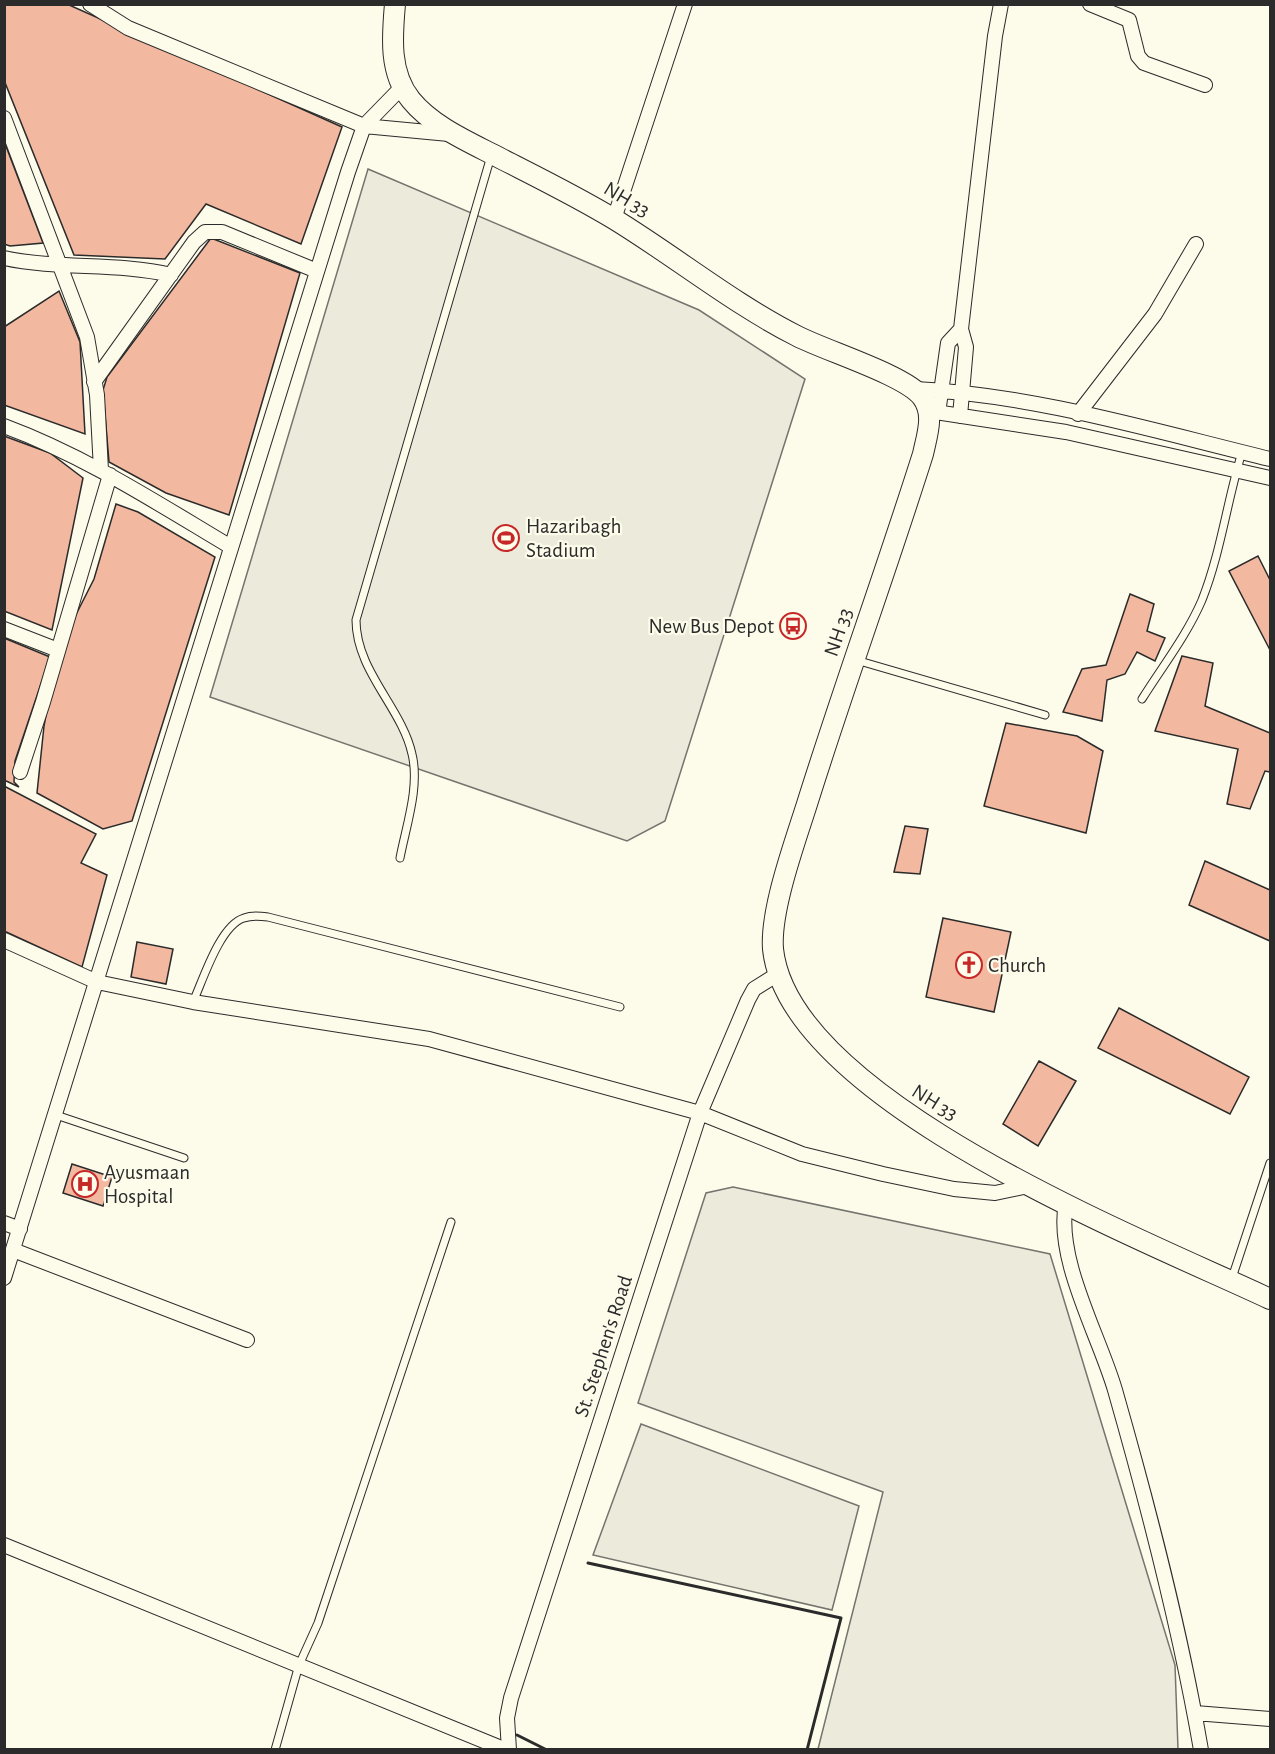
<svg xmlns="http://www.w3.org/2000/svg" width="1275" height="1754" font-family="'Alegreya Sans',sans-serif">
  <rect width="100%" height="100%" fill="#fdfbea"/>
  <path fill="#ecebdb" stroke="#74746e" stroke-width="1.5" d="M368 169 699 310 805 379 665 821 627 841 210 697Z
    M733 1187 1050 1254 1175 1665 1178 1749H818L883 1492 638 1403 706 1193Z
    M641 1424 859 1506 832 1610 593 1555Z"/>
  <path fill="#f2b8a0" stroke="#2b2b2b" stroke-width="1.5" d="M4 4H67L342 127 301 244 206 204 165 259 74 255 4 80Z
    M4 141 43 243 10 246 4 244Z
    M211 238 300 273 229 515 166 493 109 462 103 390 107 377Z
    M59 291 80 342 85 434 4 405V327Z
    M4 436 50 453 83 478 52 630 4 611Z
    M116 504 138 512 215 557 132 821 103 829 37 793 44 726 58 650 94 579Z
    M1258 556 1270 580V650L1229 571Z
    M1130 594 1154 604 1147 631 1165 638 1155 661 1137 652 1125 674 1107 680 1102 721 1063 712 1082 669 1106 665Z
    M4 638 50 657 15 761 14 782 19 787 4 780Z
    M1182 656 1213 663 1205 706 1270 733V772L1265 771 1250 809 1227 804 1238 749 1155 731Z
    M1006 723 1077 736 1103 751 1086 833 984 806Z
    M4 786 96 834 81 863 107 875 82 967 4 931Z
    M905 826 928 829 920 874 894 872Z
    M1205 861 1270 890V941L1189 905Z
    M943 918 1011 932 994 1012 926 997Z
    M137 942 173 949 166 984 131 977Z
    M1119 1008 1249 1077 1230 1114 1098 1048Z
    M1039 1061 1076 1081 1038 1146 1003 1124Z
    M72 1164 112 1177 103 1206 63 1193Z"/>
  <g fill="none" stroke-linecap="round" stroke-linejoin="round">
    <defs>
      <path id="service" d="M856 660 1045 715
        M1142 699C1162 667 1187 635 1202 600 1221 552 1227 501 1242 452
        M400 858C406 826 420 787 412 754 402 708 356 671 356 620L491 156
        M193 1002C203 980 220 925 244 918 252 915 260 916 268 917L620 1007
        M56 1115 184 1158
        M1232 1278 1270 1163
        M275 1750 299 1665 318 1623 451 1222"/>
      <path id="minor" d="M90 4 128 28 364 126 449 134
        M1090 4 1129 20 1138 56 1144 63 1205 85
        M4 118 87 337 97 395 101 470
        M614 219 685 4
        M4 258C59 270 117 262 171 275
        M94 382 194 242 205 232H222L317 271
        M915 389C1035 395 1154 431 1270 459
        M929 411 1066 432 1270 478
        M938 413 948 343 961 329
        M1078 414 1155 314 1196 244
        M960 416 966 347 961 329 995 36 1001 4
        M4 426C85 456 157 503 231 547
        M4 629 58 650
        M20 772 43 702 110 475
        M4 940 97 982 193 1002 429 1039 700 1113 802 1154 883 1174 954 1189 995 1193 1033 1185
        M1066 1203C1055 1259 1099 1335 1115 1390 1149 1509 1180 1628 1201 1750
        M4 1223 20 1229
        M13 1250 247 1340
        M4 1278 348 172 364 126 402 87
        M4 1545 506 1750
        M1195 1713 1270 1719
        M509 1750 507 1718 511 1698 700 1113 748 1000 754 989 778 974"/>
      <path id="secondary" d="M395 4C392 37 389 73 411 100 432 126 469 142 498 157 537 177 576 196 614 219 676 257 732 303 797 336 826 351 905 375 922 397 935 414 927 435 923 454 886 571 844 686 807 804 795 842 770 910 773 949 789 1101 1145 1240 1270 1299"/>
    </defs>
    <use href="#service" stroke="#2b2b2b" stroke-width="9"/>
    <use href="#minor" stroke="#2b2b2b" stroke-width="16"/>
    <use href="#secondary" stroke="#2b2b2b" stroke-width="22"/>
    <use href="#service" stroke="#fdfbea" stroke-width="7"/>
    <use href="#minor" stroke="#fdfbea" stroke-width="14"/>
    <use href="#secondary" stroke="#fdfbea" stroke-width="20"/>
    <path stroke="#2b2b2b" stroke-width="3" d="M588 1563 841 1618 807 1750
      M517 1735 547 1750"/>
  </g>
  <defs>
    <symbol id="stadium-ring" viewBox="-11 -11 22 22"><circle r="9.5" fill="#fdfbea" stroke="#c62828" stroke-width="1.5"/><path d="M0-5a6.5 5 0 1 0 0 10a6.5 5 0 1 0 0-10ZM-3.5-1.8h7v3.6h-7Z" fill="#c62828"/></symbol>
    <symbol id="bus-ring" viewBox="-11 -11 22 22"><circle r="9.5" fill="#fdfbea" stroke="#c62828" stroke-width="1.5"/><path d="M-5-6H5V4H4V6H2V4H-2V6H-4V4H-5ZM-3.5-4V0h7V-4ZM-3.5 1.2v1.5H-2V1.2ZM2 1.2v1.5H3.5V1.2Z" fill="#c62828"/></symbol>
    <symbol id="church-ring" viewBox="-11 -11 22 22"><circle r="9.5" fill="#fdfbea" stroke="#c62828" stroke-width="1.5"/><path d="M-1.2-6h2.4v3.5h3.3v2.4h-3.3V6h-2.4V-.1h-3.3v-2.4h3.3Z" fill="#c62828"/></symbol>
    <symbol id="hospital-ring" viewBox="-11 -11 22 22"><circle r="9.5" fill="#fdfbea" stroke="#c62828" stroke-width="1.5"/><path d="M-5-5h3v3.5h4V-5h3V5h-3V1.5h-4V5h-3Z" fill="#c62828"/></symbol>
  </defs>
  <g fill-rule="evenodd">
    <use href="#stadium-ring" x="491" y="523" width="30" height="30"/>
    <use href="#bus-ring" x="778" y="611" width="30" height="30"/>
    <use href="#church-ring" x="954" y="950" width="30" height="30"/>
    <use href="#hospital-ring" x="70" y="1169" width="30" height="30"/>
  </g>
  <g text-anchor="middle" stroke-width="4.5" stroke-linejoin="round" paint-order="stroke">
    <g font-size="21" fill="#2b2b2b" stroke="#fdfbea">
      <text transform="translate(627 199) rotate(31)" y="7">NH 33</text>
      <text transform="translate(838 632) rotate(-71)" y="7">NH 33</text>
      <text transform="translate(935 1102) rotate(32)" y="7">NH 33</text>
      <text transform="translate(603 1346) rotate(-72)" y="7">St. Stephen's Road</text>
    </g>
    <g font-size="21" fill="#2b2b2b" stroke="#fdfbea" text-anchor="start">
      <text x="526" y="533">Hazaribagh<tspan x="526" dy="24">Stadium</tspan></text>
      <text x="774" y="633" text-anchor="end">New Bus Depot</text>
      <text x="988" y="972">Church</text>
      <text x="104" y="1179">Ayusmaan<tspan x="104" dy="24">Hospital</tspan></text>
    </g>
  </g>
  <rect width="1275" height="1754" fill="none" stroke="#2b2b2b" stroke-width="12"/>
</svg>
